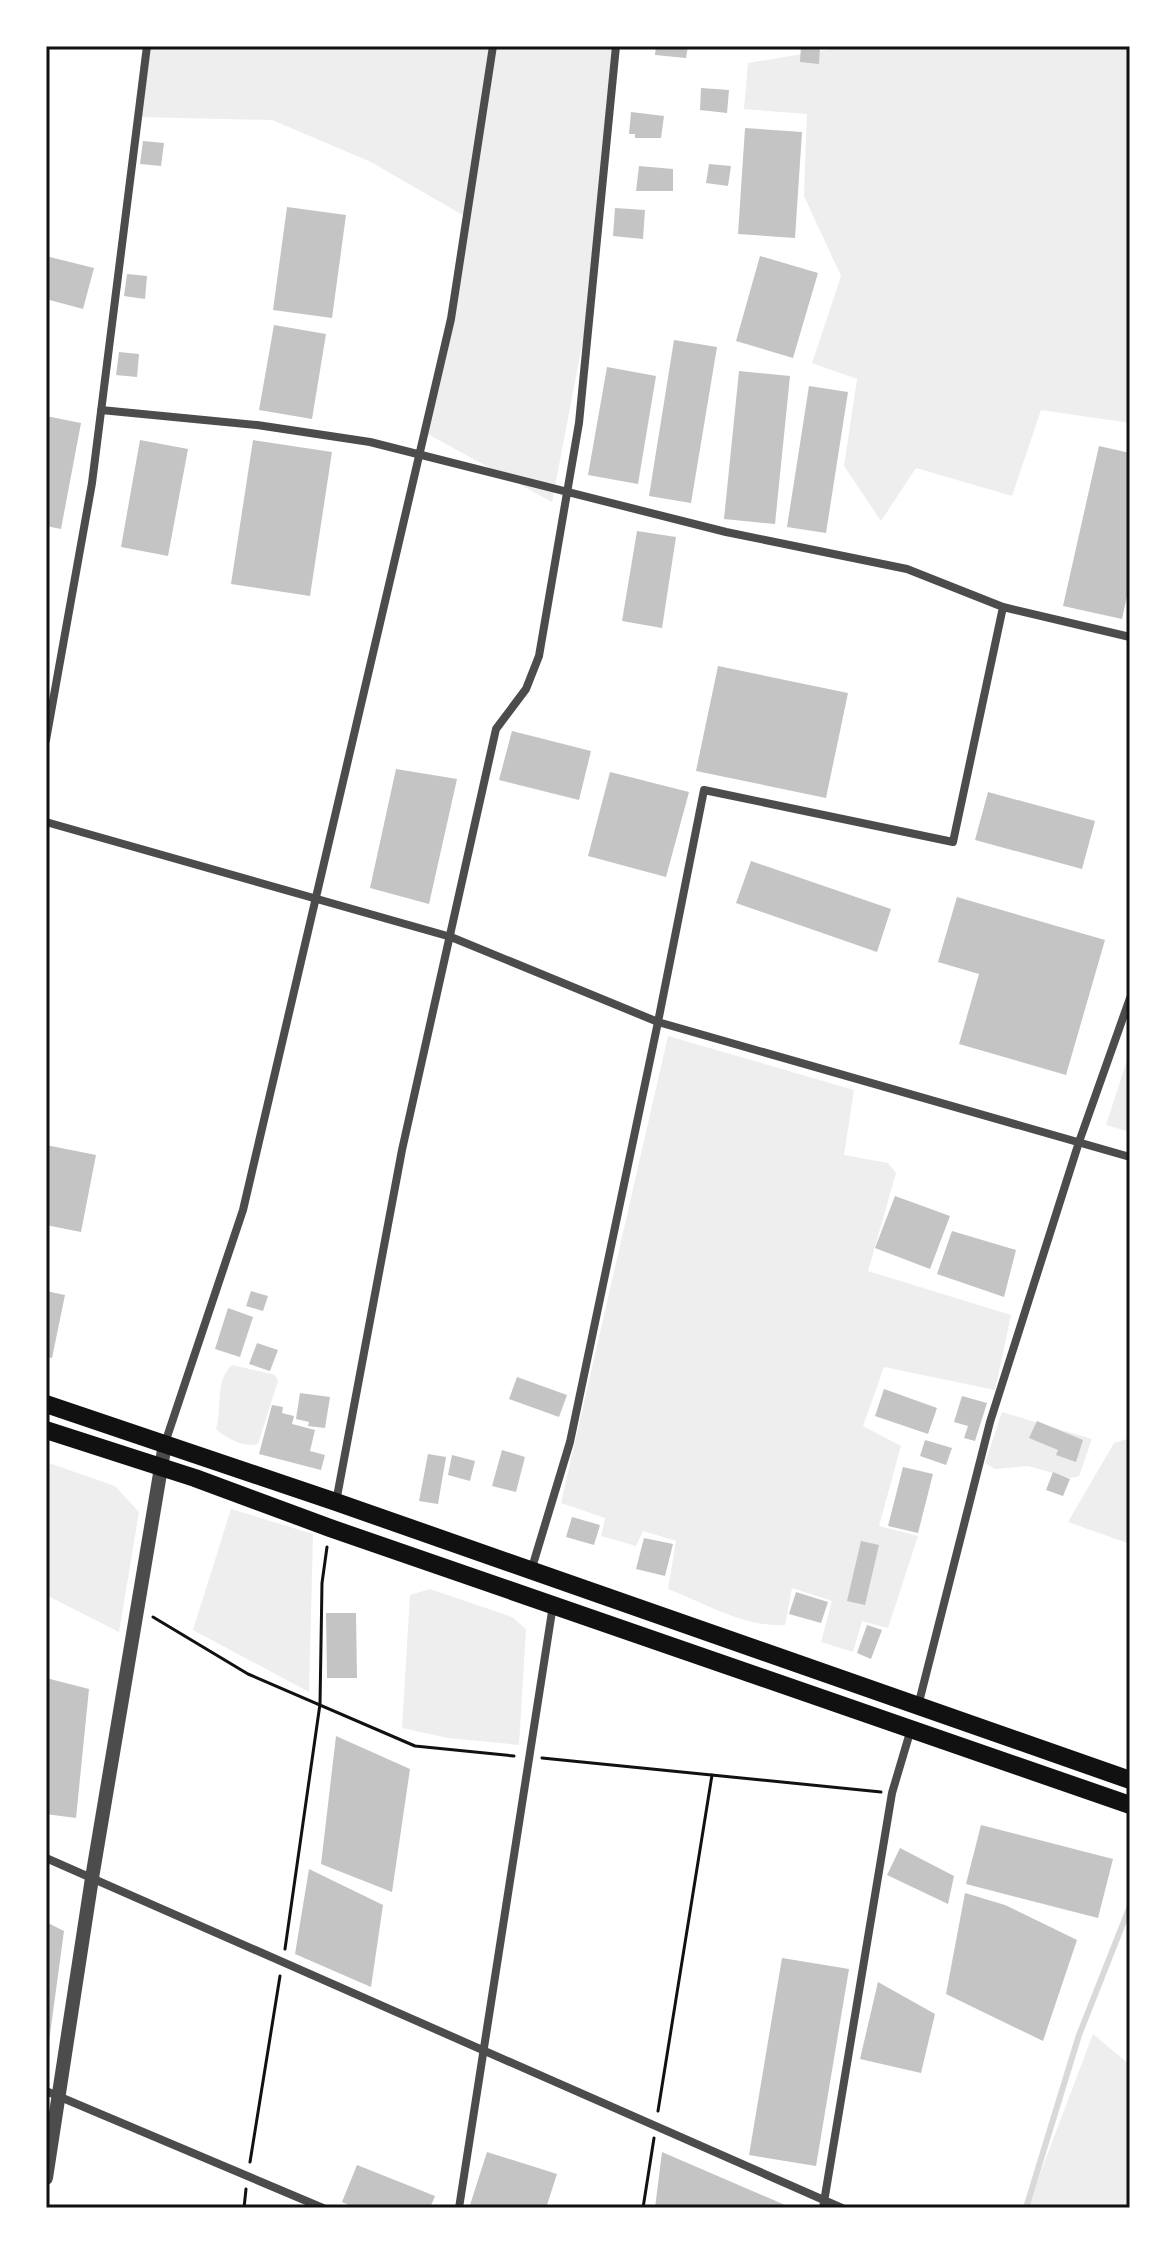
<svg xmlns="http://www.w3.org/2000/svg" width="1176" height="2254" font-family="'Titillium Web',sans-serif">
  <rect width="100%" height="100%" fill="#fff"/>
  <path fill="#eee" d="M150 46H616L592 293 552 502 424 432 466 217 371 162 272 120 138 117Z
    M850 46H1130V423L1041 410 1012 496 916 468 881 521 844 466 857 379 812 363 841 276 804 196 807 114 744 109 748 63Z
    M668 1036 854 1090 844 1155 888 1163 896 1173 868 1271 1011 1315 995 1390 884 1367 863 1426 901 1446 879 1526 918 1536 888 1628 862 1621 853 1652 821 1642 832 1601 792 1588 785 1625C746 1628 704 1603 668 1589L676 1541 643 1531 636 1546 601 1536 605 1518 561 1503Z
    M1130 1051V1132L1106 1125Z
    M232 1365 275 1375 278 1381 258 1444C245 1448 225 1438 216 1429 223 1407 214 1381 232 1365Z
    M1002 1412 1092 1439 1079 1476 1071 1478 1028 1466 995 1469 985 1463Z
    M1130 1438V1544L1068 1522 1114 1443Z
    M46 1462 115 1486 139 1512 119 1632 46 1595Z
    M231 1509 313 1534 309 1692 193 1630Z
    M430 1589 512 1617 526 1629 519 1745 448 1738 402 1728 410 1595Z
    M1093 2034 1130 2065V2208H1027Z"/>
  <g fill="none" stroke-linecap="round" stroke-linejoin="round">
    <path stroke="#d9d9d9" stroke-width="6" d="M1026 2208 1079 2035 1130 1906"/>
  </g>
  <path fill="#c4c4c4" d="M656 46H688L686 58 655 55Z
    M801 46H820L819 64 800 62Z
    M701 88 729 90 727 113 700 110Z
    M631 112 664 116 661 138H635V134H629Z
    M745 128 802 132 795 238 738 234Z
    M143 141 164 143 161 166 140 164Z
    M709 164 731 166 728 186 706 183Z
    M639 166 673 169V191H636Z
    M287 207 346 215 332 318 273 310Z
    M615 208 645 210 643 239 613 236Z
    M46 256 94 268 83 309 46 299Z
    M760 256 818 273 793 358 736 341Z
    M127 274 147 276 145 299 124 296Z
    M274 325 326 334 312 419 259 410Z
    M674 340 717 347 691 503 649 496Z
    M119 352 139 354 137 377 116 375Z
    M607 367 656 376 638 484 588 475Z
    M739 371 790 376 775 524 724 519Z
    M809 386 848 392 826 533 787 527Z
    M46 416 81 423 61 529 46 526Z
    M140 440 188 449 168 556 121 547Z
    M253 440 332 452 310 596 231 584Z
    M1099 446 1130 453V582L1122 619 1063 606Z
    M637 531 676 537 662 628 622 621Z
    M718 666 848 693 826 798 696 771Z
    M512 731 591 751 579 800 499 780Z
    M396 769 457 779 429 904 370 888Z
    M610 772 689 792 666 877 588 856Z
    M988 792 1095 821 1082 869 975 840Z
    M751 861 891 909 877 952 736 903Z
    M957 897 1105 940 1066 1075 959 1044 979 974 938 962Z
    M46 1145 96 1155 81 1232 46 1225Z
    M895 1196 950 1216 930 1269 875 1248Z
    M952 1231 1016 1250 1004 1297 937 1274Z
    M46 1291 65 1295 52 1358 46 1357Z
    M251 1291 268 1296 263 1311 246 1306Z
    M228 1308 253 1317 240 1357 215 1349Z
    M257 1343 278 1350 270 1371 249 1364Z
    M517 1377 567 1395 559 1417 509 1399Z
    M884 1389 937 1408 928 1434 875 1416Z
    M300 1393 330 1397 325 1428 308 1426 309 1422 296 1419Z
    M962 1396 987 1403 975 1441 964 1438 968 1426 954 1422Z
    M272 1405 283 1407 282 1413 294 1416 292 1424 315 1430 310 1451 325 1455 321 1470 259 1454Z
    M1037 1421 1083 1440 1076 1462 1056 1455 1058 1450 1029 1438Z
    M925 1440 952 1448 946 1465 920 1456Z
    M502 1450 525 1457 516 1492 492 1486Z
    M428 1454 446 1457 438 1504 419 1501Z
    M452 1455 475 1461 470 1481 448 1475Z
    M903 1467 933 1474 918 1533 888 1526Z
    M1053 1472 1070 1479 1063 1496 1046 1490Z
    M572 1517 600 1525 594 1545 566 1537Z
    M644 1538 673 1544 665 1576 636 1569Z
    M861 1541 879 1545 865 1605 847 1601Z
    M796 1592 828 1602 821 1623 789 1614Z
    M326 1613H356L357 1678H327Z
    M867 1625 882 1630 871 1659 857 1653Z
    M46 1678 89 1689 76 1818 46 1814Z
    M336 1736 410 1769 392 1892 321 1864Z
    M981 1825 1113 1859 1098 1918 966 1884Z
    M900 1848 954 1876 948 1904 887 1875Z
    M309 1869 383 1905 371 1987 295 1954Z
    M965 1893 1005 1905 1077 1940 1043 2041 946 1994Z
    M46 1922 64 1931 48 2049H46Z
    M782 1958 849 1969 816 2166 749 2155Z
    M878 1982 935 2014 921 2073 860 2059Z
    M487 2152 557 2174 546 2208H469Z
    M662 2152 792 2208H655Z
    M357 2165 435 2196 430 2208H356L342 2202Z"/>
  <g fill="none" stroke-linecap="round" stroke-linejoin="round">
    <path stroke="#111" stroke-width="3" d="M153 1617 248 1674 415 1746 514 1756
      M542 1758 881 1792
      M285 1949 320 1704 322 1583 327 1547
      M658 2111 712 1775
      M250 2162 280 1976
      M244 2208 246 2189
      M643 2208 654 2138"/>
    <path stroke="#4c4c4c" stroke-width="8" d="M101 410 257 425 370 442 726 532 907 569 1003 607 1130 637
      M46 740 92 483 147 46
      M46 822 451 937 658 1022 1130 1157
      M165 1443 243 1210 451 319 493 46
      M336 1502 402 1150 496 729 526 689 539 656 579 423 616 46
      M531 1571 570 1442 658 1022 704 790 953 842 1003 607
      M918 1706 990 1422 1079 1142 1130 998
      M46 1858 842 2208
      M46 2091 323 2208
      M459 2208 553 1605
      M823 2208 892 1793 911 1729"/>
    <path stroke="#4c4c4c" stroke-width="14" d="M46 2178 92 1878 165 1444"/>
    <path stroke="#111" stroke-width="18" d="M46 1404 336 1502 1130 1780
      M46 1430 195 1478 330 1528 1130 1805"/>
  </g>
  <rect width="1176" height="2254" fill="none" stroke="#ffffff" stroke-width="96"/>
  <rect x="48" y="48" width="1080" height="2158" fill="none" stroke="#111" stroke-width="3"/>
</svg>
